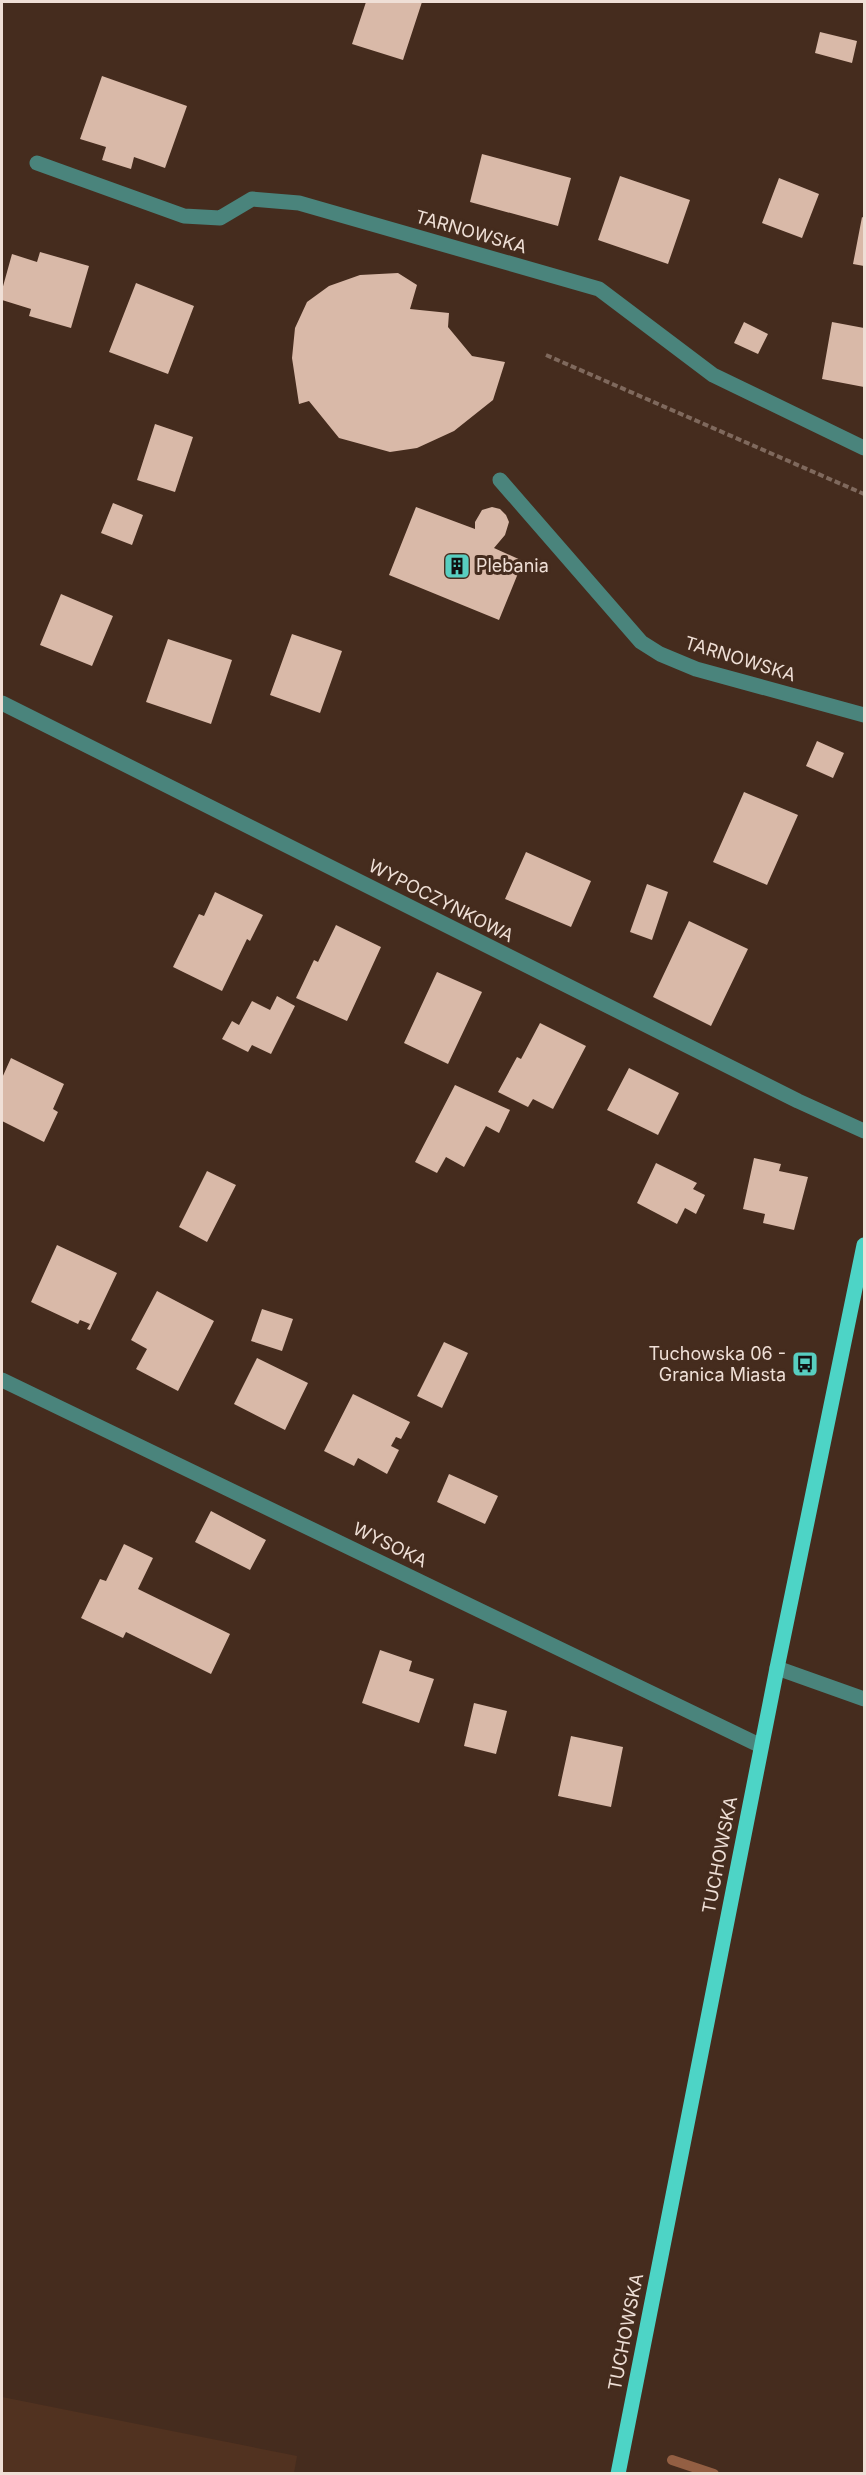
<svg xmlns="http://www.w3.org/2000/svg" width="866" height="2475" font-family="Inter,sans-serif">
  <rect width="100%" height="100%" fill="#452c1e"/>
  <path fill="#513220" d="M2 2397 297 2456 294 2473H2Z"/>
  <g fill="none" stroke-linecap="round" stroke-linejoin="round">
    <path stroke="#935f43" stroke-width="10" d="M672 2460 714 2474"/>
  </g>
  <path fill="#d9b9a8" d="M366 2H422L403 60 352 44Z
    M820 32 857 41 852 63 815 53Z
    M102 76 187 106 165 168 134 157 131 169 102 160 106 147 80 139Z
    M482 154 571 178 558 226 470 202Z
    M620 176 690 200 668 264 598 240Z
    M779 178 819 194 802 238 762 223Z
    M862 217 864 218V266L853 264Z
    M40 252 89 266 71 328 29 316 31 309 2 300V290L12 254 37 262Z
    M398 273 417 285 410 309 449 313 448 327 472 356 505 362 493 400 454 431 417 448 390 452 339 438 309 401 299 404 292 358 295 328 307 302 329 286 360 275Z
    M136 283 194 306 168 374 109 352Z
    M744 322 768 334 758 354 734 343Z
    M832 322 864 328V387L822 379Z
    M155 424 193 437 175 492 137 480Z
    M113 503 143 515 132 545 101 533Z
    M416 507 475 529V522L482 510 492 507 500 509 506 515 509 522 505 535 494 548 523 561 499 620 389 575Z
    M61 594 113 616 92 666 40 645Z
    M292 634 342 651 320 713 270 695Z
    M168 639 232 660 211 724 146 702Z
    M817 741 844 753 833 778 806 766Z
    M744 792 798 815 767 885 713 862Z
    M526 852 591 881 571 927 505 899Z
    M647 884 668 892 652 940 630 932Z
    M215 892 263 915 250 941 247 939 222 991 173 967 199 914 204 916Z
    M689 921 748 949 711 1026 653 997Z
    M336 925 381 947 347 1021 296 998 314 960 318 962Z
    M437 972 482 992 448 1064 404 1043Z
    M277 996 295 1006 271 1054 252 1045 248 1052 222 1039 232 1021 239 1025 252 1001 270 1010Z
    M540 1023 586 1046 553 1109 533 1099 528 1107 498 1092 517 1057 521 1059Z
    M11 1058 64 1084 53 1109 58 1112 44 1142 2 1121V1078Z
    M629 1068 679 1093 658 1135 607 1110Z
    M455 1085 510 1110 499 1133 486 1126 464 1167 446 1157 437 1173 415 1162Z
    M754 1158 781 1164 779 1171 808 1177 794 1230 763 1223 765 1214 743 1209Z
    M656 1163 697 1183 693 1189 705 1195 696 1214 685 1208 677 1224 637 1203Z
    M207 1171 236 1185 207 1242 179 1227Z
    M57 1245 117 1273 90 1330 87 1329 90 1324 80 1320 78 1324 31 1302Z
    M157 1291 214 1321 178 1391 136 1369 147 1349 131 1340Z
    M262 1309 293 1319 282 1351 251 1341Z
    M444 1342 468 1353 442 1408 417 1396Z
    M257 1358 308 1383 285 1430 234 1404Z
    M353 1394 410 1422 401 1439 396 1437 391 1446 399 1450 387 1474 358 1458 354 1466 324 1451Z
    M449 1474 498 1496 485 1524 437 1502Z
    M211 1511 266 1540 250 1570 195 1542Z
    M124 1544 153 1558 138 1589 230 1634 211 1674 126 1632 123 1638 81 1618 100 1579 106 1581Z
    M380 1650 412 1661 409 1671 434 1679 419 1723 362 1703Z
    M474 1703 507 1711 496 1754 464 1746Z
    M571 1736 623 1747 611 1807 558 1796Z"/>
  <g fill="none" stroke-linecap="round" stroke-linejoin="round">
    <path stroke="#7f695d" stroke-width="4" stroke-dasharray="6 3" stroke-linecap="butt" d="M546 355 864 494"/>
    <path stroke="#4a847c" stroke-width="15" d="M37 163 184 216 220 218 252 199 299 203 599 289 713 375 864 448
      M500 480 641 642 660 654 696 669 864 715
      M2 703 798 1101 864 1131
      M2 1380 761 1746
      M777 1668 864 1699"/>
    <path stroke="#4dd4c6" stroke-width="15" d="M618 2474 777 1668 864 1245"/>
  </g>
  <defs>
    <symbol id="building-square" viewBox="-11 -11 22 22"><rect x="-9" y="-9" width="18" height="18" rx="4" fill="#58cec0" stroke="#452c1e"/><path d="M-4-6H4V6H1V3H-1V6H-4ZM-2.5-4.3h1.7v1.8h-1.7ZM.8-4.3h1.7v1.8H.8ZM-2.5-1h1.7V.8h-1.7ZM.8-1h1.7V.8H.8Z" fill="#111"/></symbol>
    <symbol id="bus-square" viewBox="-11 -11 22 22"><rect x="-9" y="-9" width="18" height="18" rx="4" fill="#58cec0" stroke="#452c1e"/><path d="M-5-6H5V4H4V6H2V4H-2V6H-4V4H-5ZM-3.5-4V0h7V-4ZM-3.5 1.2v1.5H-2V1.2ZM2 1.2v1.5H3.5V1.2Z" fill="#111"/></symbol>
  </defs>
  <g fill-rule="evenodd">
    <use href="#building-square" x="442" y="551" width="30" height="30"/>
    <use href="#bus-square" x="790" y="1349" width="30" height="30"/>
  </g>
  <g text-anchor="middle" stroke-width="6" stroke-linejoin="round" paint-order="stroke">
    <g font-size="18" fill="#efdfd6" stroke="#452c1e">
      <text transform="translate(471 232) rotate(16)" y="6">TARNOWSKA</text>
      <text transform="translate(740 659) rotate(17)" y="6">TARNOWSKA</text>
      <text transform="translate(441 901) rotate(27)" y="6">WYPOCZYNKOWA</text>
      <text transform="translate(390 1545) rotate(26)" y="6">WYSOKA</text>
      <text transform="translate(720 1855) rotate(-79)" y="6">TUCHOWSKA</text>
      <text transform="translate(626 2332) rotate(-79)" y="6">TUCHOWSKA</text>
    </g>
    <g font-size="18" fill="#efdfd6" stroke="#452c1e" text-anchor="start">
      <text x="476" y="572">Plebania</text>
      <text x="786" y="1360" text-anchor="end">Tuchowska 06 -<tspan x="786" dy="21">Granica Miasta</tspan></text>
    </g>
  </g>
  <rect width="866" height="2475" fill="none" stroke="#efdfd6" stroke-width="6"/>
</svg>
